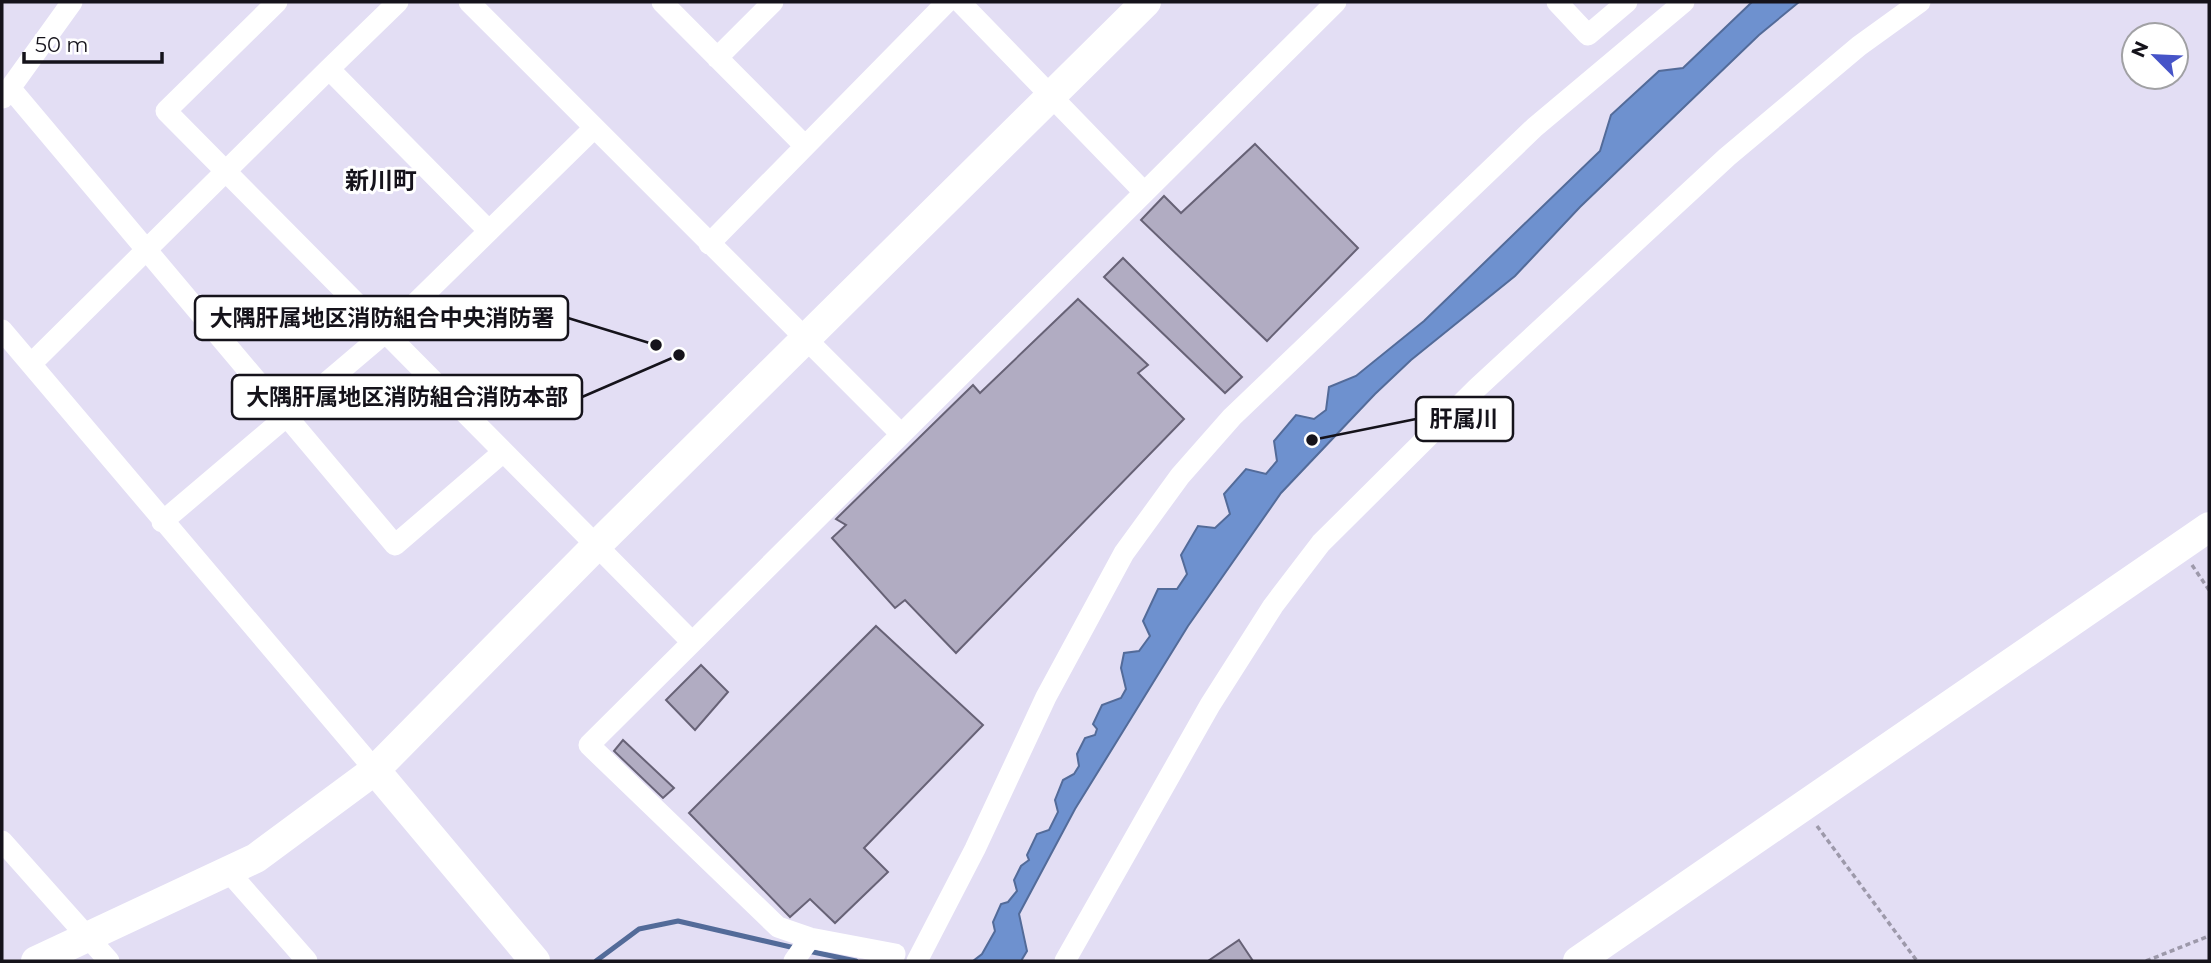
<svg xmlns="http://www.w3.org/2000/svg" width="2211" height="963" font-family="Montserrat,'Noto Sans JP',sans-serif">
  <rect width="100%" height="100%" fill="#e3def4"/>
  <path fill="#6e91cf" stroke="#536b99" stroke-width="2" d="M1752 2H1799L1759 35 1580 207 1515 276 1411 360 1375 394 1281 493 1188 626 1075 809 1019 914 1027 951 1021 961H973L982 954 995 931 993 922 1001 904 1008 902 1017 891 1014 880 1021 866 1029 860 1027 855 1037 834 1049 830 1058 812 1055 800 1063 780 1074 774 1079 766 1077 754 1085 738 1095 735 1097 729 1093 724 1102 705 1121 698 1126 689 1121 668 1124 653 1139 651 1150 636 1143 621 1158 589H1177L1187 574 1181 555 1198 526 1215 528 1230 514 1224 494 1246 469 1266 474 1277 461 1274 441 1296 415 1314 419 1326 410 1329 387 1356 376 1424 321 1600 151 1611 115 1659 71 1683 68Z"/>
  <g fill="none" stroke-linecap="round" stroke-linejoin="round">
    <path stroke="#536b99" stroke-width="5" d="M808 951 856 961
      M596 961 639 929 678 921 795 948"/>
  </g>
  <path fill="#b1acc2" stroke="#676276" stroke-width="2" d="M1255 144 1358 248 1267 341 1141 220 1164 196 1181 213Z
    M1123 258 1242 377 1225 393 1104 277Z
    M1078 299 1148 365 1138 373 1184 419 956 653 905 600 895 608 832 538 846 525 836 519 973 385 980 393Z
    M876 626 983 725 864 848 888 872 835 923 810 899 790 917 689 813Z
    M701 665 728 692 695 730 666 700Z
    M623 740 674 788 663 798 614 751Z
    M1239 940 1253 961H1208Z"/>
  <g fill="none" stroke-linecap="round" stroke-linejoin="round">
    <path stroke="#9d99aa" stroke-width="3.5" stroke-dasharray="5 3.5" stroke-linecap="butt" d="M2192 565 2209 590
      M1817 826 1917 961
      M2146 961 2209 936"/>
    <path stroke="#fff" stroke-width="21" d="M277 2 166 111 691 641
      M469 2 900 433
      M662 2 805 146
      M960 2 1144 192
      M1557 2 1588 35 1627 2
      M717 58 773 2
      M329 69 398 2
      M11 89 395 545 502 453
      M3 98 72 2
      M709 244 947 2
      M2 330 375 770
      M31 364 329 69 489 231
      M162 522 386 332 593 129
      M2 841 109 961
      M228 871 307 961
      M794 961 810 938
      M892 961 895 954 810 938 778 927 589 745 1336 2
      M917 961 975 849 1046 697 1124 553 1180 476 1232 417 1535 127 1684 2
      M1065 961 1210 705 1273 606 1321 543 1477 388 1727 157 1859 46 1920 2"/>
    <path stroke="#fff" stroke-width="30" d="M375 770 535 961
      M36 961 256 858 375 770 597 545 1146 2
      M1578 961 2209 527"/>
  </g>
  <g text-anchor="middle" stroke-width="6" stroke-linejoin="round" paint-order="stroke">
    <g font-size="24" font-weight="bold" fill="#15131b" stroke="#fff">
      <text x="381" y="189">新川町</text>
    </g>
  </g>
  <path fill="none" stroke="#15131b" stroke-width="2.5" d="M656 345L568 318M679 355L582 397M1312 440L1416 419"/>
  <g fill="#15131b" stroke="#fff" stroke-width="2.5">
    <circle cx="656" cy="345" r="7"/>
    <circle cx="679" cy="355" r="7"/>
    <circle cx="1312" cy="440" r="7"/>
  </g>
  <g fill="#fff" stroke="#15131b" stroke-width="2.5">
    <rect x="195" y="296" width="373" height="44" rx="7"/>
    <rect x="232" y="375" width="350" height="44" rx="7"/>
    <rect x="1416" y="397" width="97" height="44" rx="7"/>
  </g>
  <g font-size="23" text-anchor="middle" font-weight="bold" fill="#15131b">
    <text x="382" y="326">大隅肝属地区消防組合中央消防署</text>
    <text x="407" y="405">大隅肝属地区消防組合消防本部</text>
    <text x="1464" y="427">肝属川</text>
  </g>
  <rect width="2211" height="963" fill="none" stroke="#15131b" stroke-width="7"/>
  <g transform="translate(2155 56) rotate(294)"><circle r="33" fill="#ffffff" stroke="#a1a1a4" stroke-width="2"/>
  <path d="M0-5L12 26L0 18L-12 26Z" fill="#4654c8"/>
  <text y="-10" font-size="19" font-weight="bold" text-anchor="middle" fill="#15131b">N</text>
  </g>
  <path d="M24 52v10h138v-10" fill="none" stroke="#15131b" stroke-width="3.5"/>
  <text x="35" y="52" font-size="21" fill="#15131b" stroke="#ffffff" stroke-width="5" paint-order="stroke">50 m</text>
</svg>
